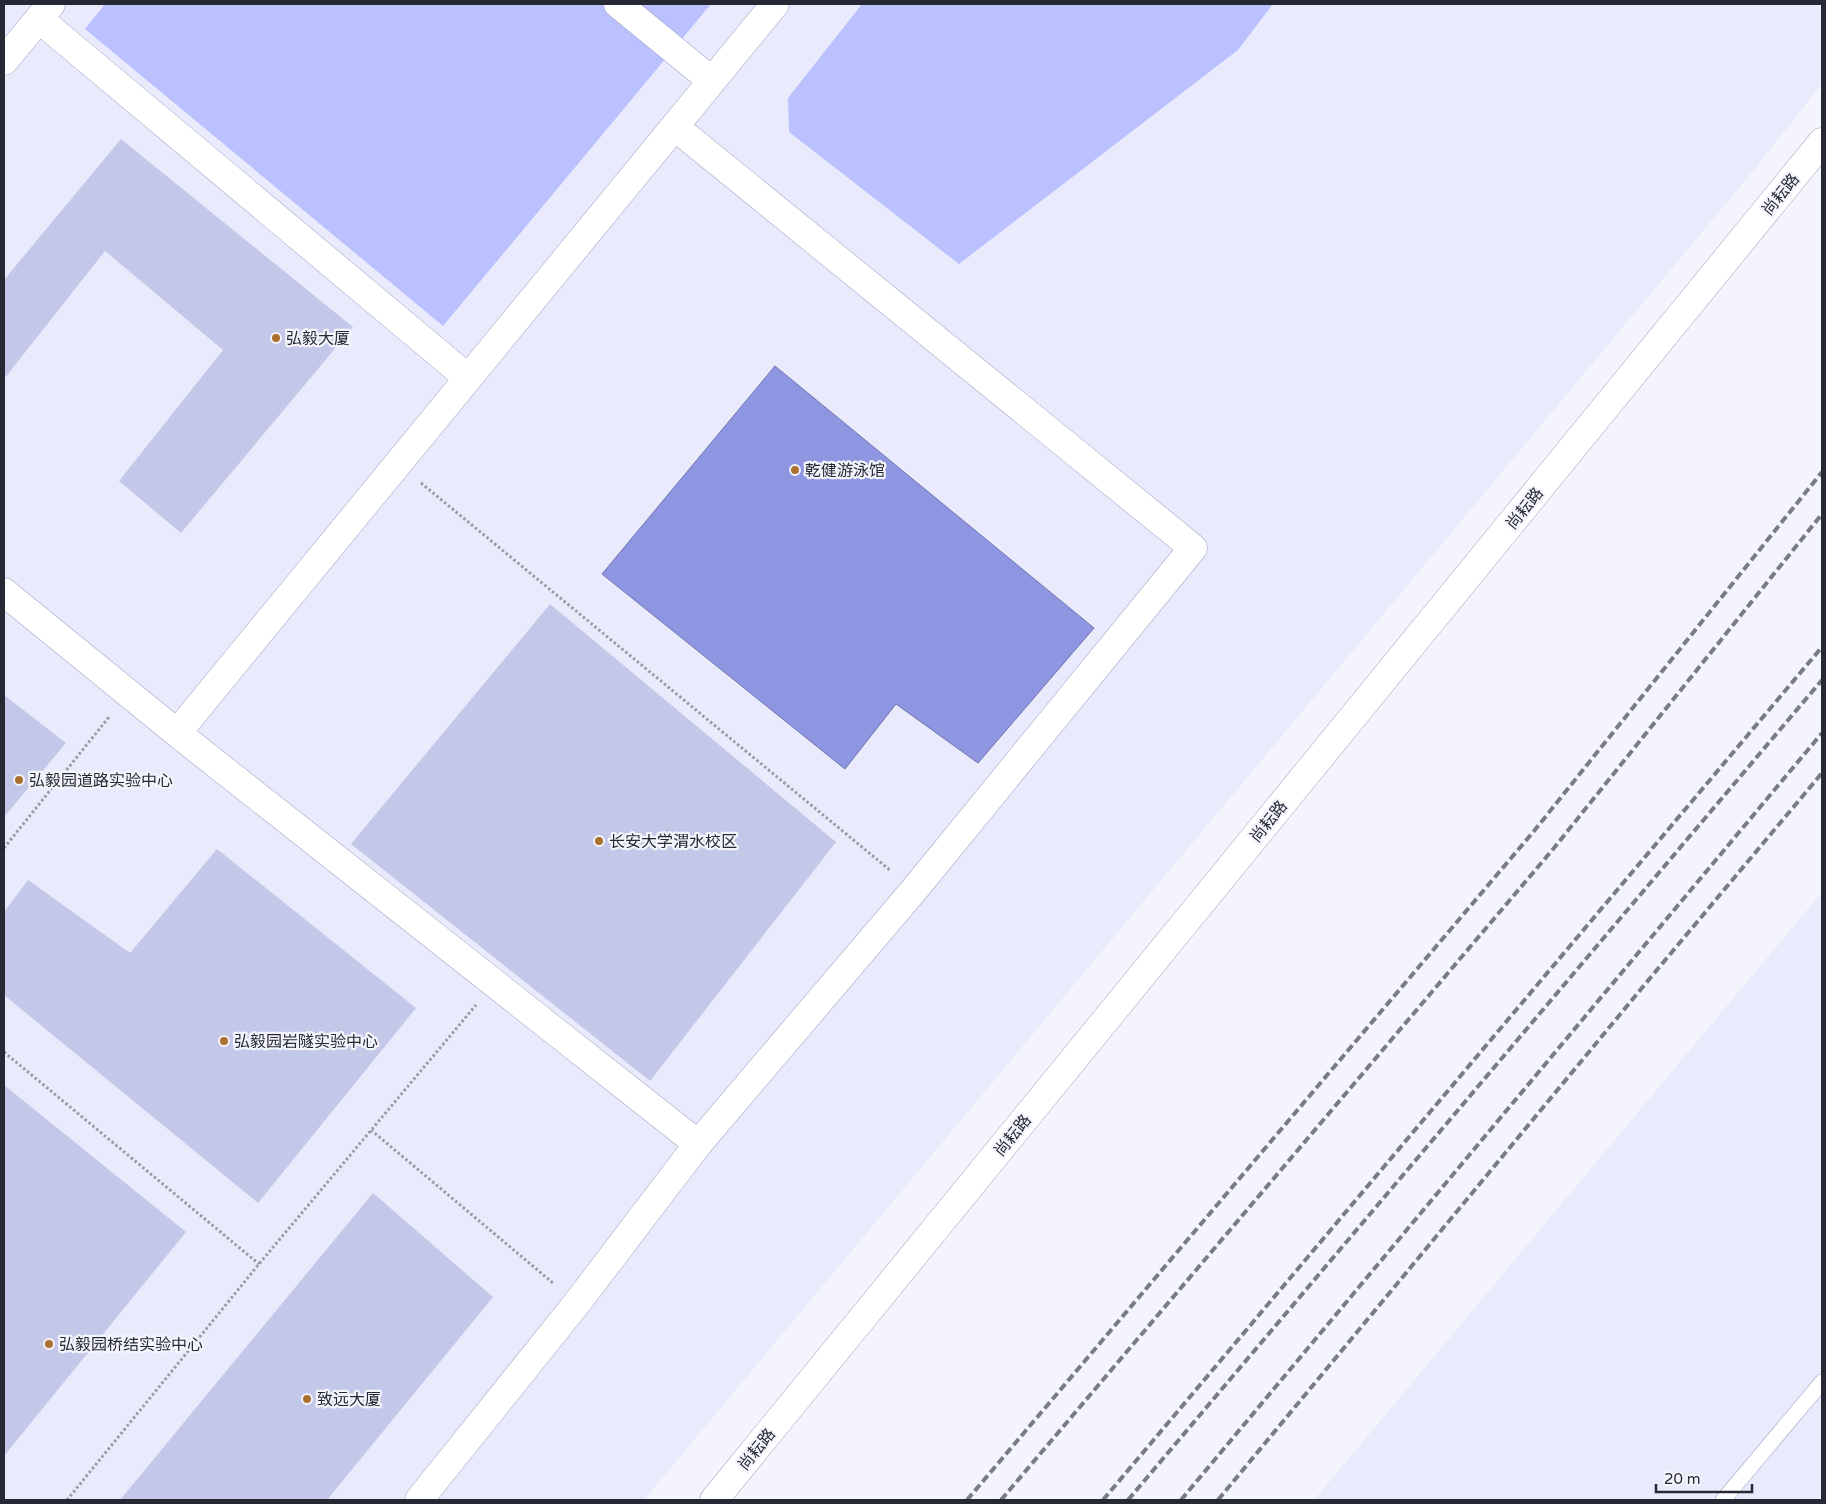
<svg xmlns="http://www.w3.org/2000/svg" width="1826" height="1504" font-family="'Varela Round','Noto Sans SC',sans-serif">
  <rect width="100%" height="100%" fill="#f4f5fc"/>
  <path fill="#e9ebfc" d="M4 4H1822V84L1745 181 644 1500H4Z
    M1822 892V1500H1314Z"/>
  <path fill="#bac1fe" d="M105 4H711L443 326 85 29Z
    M862 4H1273L1238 50 959 264 789 132 788 98Z"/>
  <path fill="#8f96e1" stroke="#7075ad" d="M775 366 1094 628 978 763 896 704 845 769 602 574Z"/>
  <path fill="#c3c7e8" d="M121 139 353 327 181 533 119 481 223 350 105 251 4 379V280Z
    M550 604 836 842 650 1081 351 844Z
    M4 695 66 743 4 817Z
    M217 849 416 1008 258 1203 4 995V912L28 880 130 953Z
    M4 1085 186 1232 4 1456Z
    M373 1193 493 1297 327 1500H120Z"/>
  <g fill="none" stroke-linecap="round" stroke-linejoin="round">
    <defs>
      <path id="lane" d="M1723 1500 1822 1382"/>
      <path id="street" d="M618 4 712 81
        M39 19 468 378
        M4 61 51 4
        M675 127 1193 548 914 890 698 1144 177 733 775 4
        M4 592 177 733
        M419 1500 577 1303 698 1144"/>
      <path id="secondary" d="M714 1500 1822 142"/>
    </defs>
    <use href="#lane" stroke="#a1a6c5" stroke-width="16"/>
    <use href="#street" stroke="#a1a6c5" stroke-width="29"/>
    <use href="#secondary" stroke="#a1a6c5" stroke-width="29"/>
    <path stroke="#999ba4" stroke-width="3" stroke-dasharray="2.5 2.5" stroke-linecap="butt" d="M421 483 891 871
      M4 848 109 717
      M4 1052 259 1264
      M371 1130 553 1283
      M67 1500 259 1264 476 1005"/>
    <use href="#lane" stroke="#fff" stroke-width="15"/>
    <use href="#street" stroke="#fff" stroke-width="28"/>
    <use href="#secondary" stroke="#fff" stroke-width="28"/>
    <path stroke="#797b85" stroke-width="4" stroke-dasharray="8 4" stroke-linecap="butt" d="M967 1500 1534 831 1822 472
      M1001 1500 1554 848 1822 514
      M1103 1500 1822 647
      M1128 1500 1822 680
      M1181 1500 1822 733
      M1218 1500 1651 977 1822 773"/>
  </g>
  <g fill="#a9702e" stroke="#f4f5fc" stroke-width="2">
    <circle cx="276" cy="338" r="5"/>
    <circle cx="795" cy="470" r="5"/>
    <circle cx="19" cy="780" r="5"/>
    <circle cx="599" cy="841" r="5"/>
    <circle cx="224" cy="1041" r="5"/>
    <circle cx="49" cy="1344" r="5"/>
    <circle cx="307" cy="1399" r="5"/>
  </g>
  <g text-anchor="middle" stroke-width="4.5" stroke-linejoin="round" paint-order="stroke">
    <g font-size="16" fill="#262834" stroke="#f4f5fc">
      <text transform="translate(1780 194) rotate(-51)" y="6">尚耘路</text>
      <text transform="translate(1524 508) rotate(-51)" y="6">尚耘路</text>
      <text transform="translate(1268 821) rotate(-51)" y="6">尚耘路</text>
      <text transform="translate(1012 1135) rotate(-51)" y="6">尚耘路</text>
      <text transform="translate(756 1449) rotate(-51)" y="6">尚耘路</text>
    </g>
    <g font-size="16" fill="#262834" stroke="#f4f5fc" text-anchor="start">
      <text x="286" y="344">弘毅大厦</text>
      <text x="805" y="476">乾健游泳馆</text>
      <text x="29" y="786">弘毅园道路实验中心</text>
      <text x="609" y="847">长安大学渭水校区</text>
      <text x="234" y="1047">弘毅园岩隧实验中心</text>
      <text x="59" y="1350">弘毅园桥结实验中心</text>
      <text x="317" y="1405">致远大厦</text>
    </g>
  </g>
  <rect width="1826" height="1504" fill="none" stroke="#262834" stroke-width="10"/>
  <path d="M1656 1484v8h96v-8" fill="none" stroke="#262834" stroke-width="2.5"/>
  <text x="1664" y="1484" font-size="15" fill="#262834" stroke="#f4f5fc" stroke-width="4" paint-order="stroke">20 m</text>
</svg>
